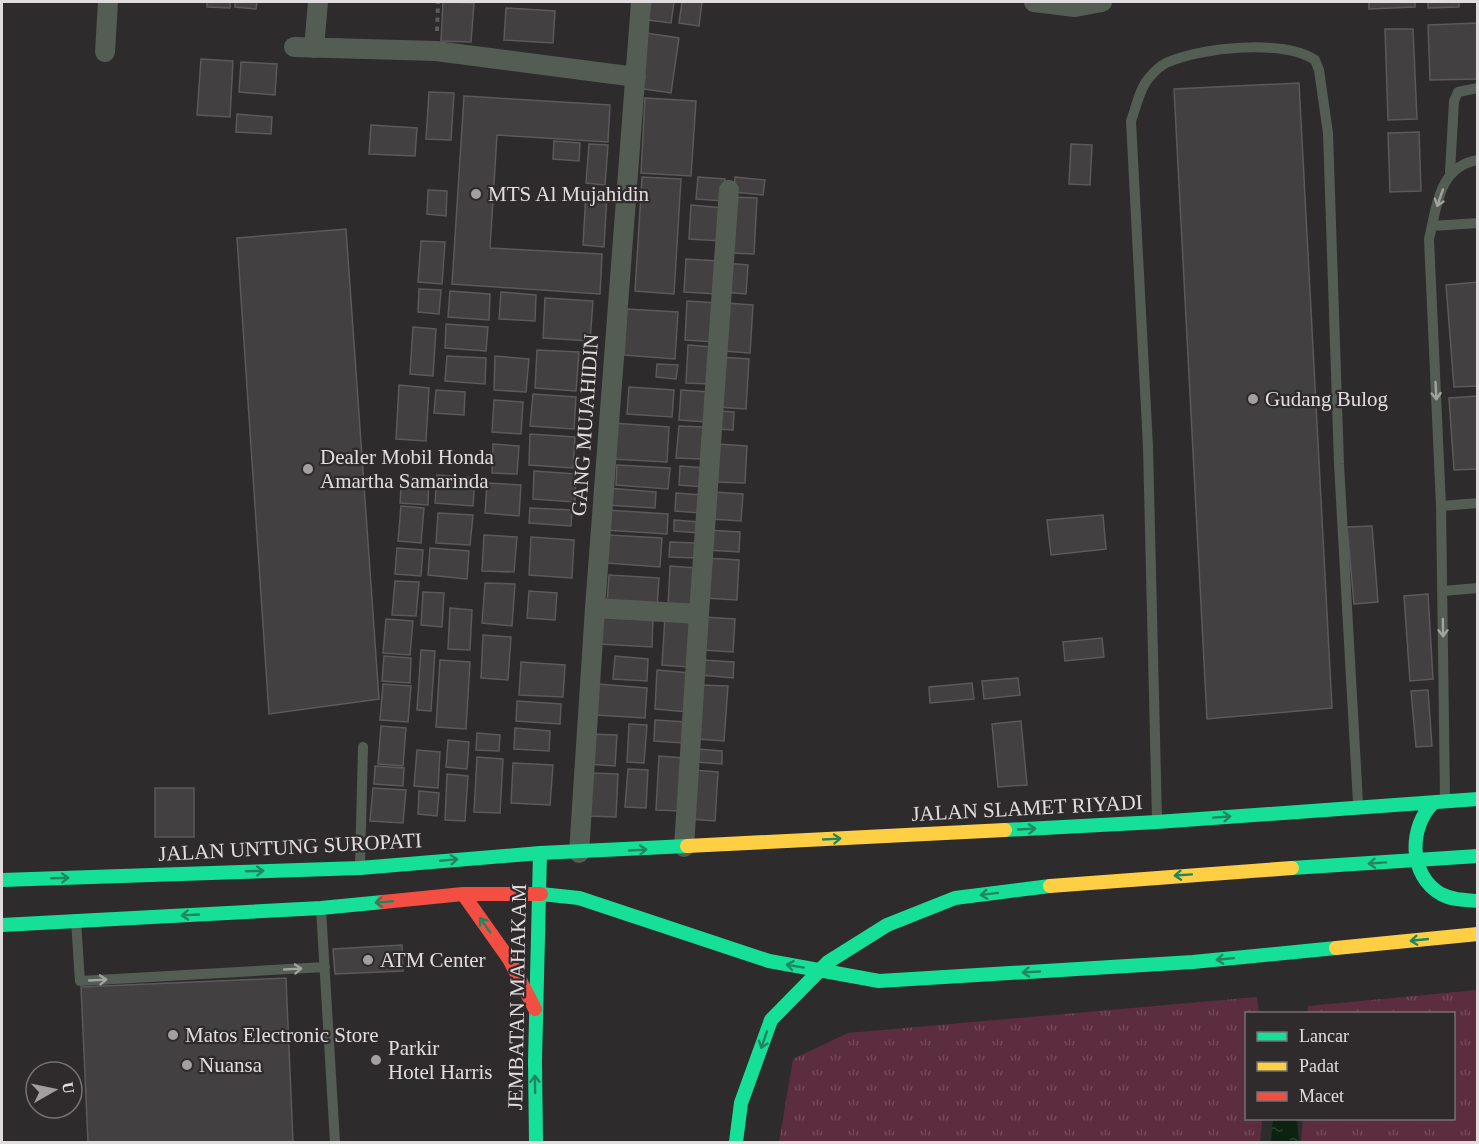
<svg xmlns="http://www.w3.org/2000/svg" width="1479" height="1144" font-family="Georgia,serif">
  <defs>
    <pattern id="grass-tufts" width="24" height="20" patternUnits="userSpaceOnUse" patternTransform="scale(1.5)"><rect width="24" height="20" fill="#5b2d3e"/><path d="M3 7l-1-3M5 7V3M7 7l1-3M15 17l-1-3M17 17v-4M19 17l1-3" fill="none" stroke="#724b59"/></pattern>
    <pattern id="water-ripples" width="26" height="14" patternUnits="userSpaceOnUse" patternTransform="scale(1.5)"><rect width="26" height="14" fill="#0b2310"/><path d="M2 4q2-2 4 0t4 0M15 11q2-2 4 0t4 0" fill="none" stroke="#2e4232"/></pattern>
  </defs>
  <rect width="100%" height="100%" fill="#2e2b2c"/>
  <path fill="url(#grass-tufts)" d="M1477 990V1142H1301L1303 1119 1454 1118V1014H1307L1308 1006Z
    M1257 997 1259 1013 1246 1014V1118L1262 1119 1260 1142H779L793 1059 848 1033Z"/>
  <path fill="url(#water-ripples)" d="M1273 1119H1297L1299 1142H1271Z"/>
  <path fill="#424040" stroke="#5b595a" stroke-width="1.5" d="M207 2H230V8L207 7Z
    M235 2H257L256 9 235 7Z
    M443 2 474 3 471 42 441 41Z
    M651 2H674L671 23 648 20Z
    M682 2H702L699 26 679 23Z
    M1369 2H1415V7L1369 9Z
    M1428 2H1459V7L1428 8Z
    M506 8 555 11 553 43 504 40Z
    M1478 23V79L1430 80 1428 25Z
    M1385 29H1413L1417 119 1388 120Z
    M646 33 679 38 671 93 638 88Z
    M201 59 233 61 230 117 197 115Z
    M241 62 277 64 275 95 239 92Z
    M1299 83 1332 708 1207 719 1174 89Z
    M429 92 454 93 451 140 426 139Z
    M464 96 610 105 608 142 497 135 490 248 602 254 600 294 452 284Z
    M645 98 696 101 691 176 641 173Z
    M237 114 272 117 271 134 236 132Z
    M371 125 417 128 415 156 369 154Z
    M1419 132 1421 191 1390 192 1388 133Z
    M554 141 580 143 579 161 553 159Z
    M589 144 608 145 605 185 586 183Z
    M1071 144 1092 145 1090 185 1069 184Z
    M642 177 681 179 674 294 635 291Z
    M698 177 725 179 724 201 696 199Z
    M735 177 765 180 763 195 734 192Z
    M428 190 447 191 446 216 427 214Z
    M586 192 607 194 604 247 583 245Z
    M733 197 757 198 754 254 730 253Z
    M691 205 724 208 722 241 689 239Z
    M346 229 379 699 269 714 237 238Z
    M421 241 445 242 442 284 418 282Z
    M686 259 719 261 717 294 684 292Z
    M725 263 748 265 746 294 723 292Z
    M1478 282V386L1454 387 1446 285Z
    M419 289 441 290 439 314 418 312Z
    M450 291 490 294 489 320 448 317Z
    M501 292 536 295 535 321 499 319Z
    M545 298 593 301 590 341 543 338Z
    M687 301 718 303 715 342 685 340Z
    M726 303 753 305 750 353 723 351Z
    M627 309 678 312 675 359 624 355Z
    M446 324 488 327 486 351 445 348Z
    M413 327 436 329 433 376 410 374Z
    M688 345 712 347 709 384 686 383Z
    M537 350 579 352 576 391 535 388Z
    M447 356 486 358 485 384 445 381Z
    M495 356 529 359 526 392 494 390Z
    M720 357 749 359 746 409 717 407Z
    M657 364 678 365 676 379 656 377Z
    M399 385 429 388 426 441 396 439Z
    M629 387 674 390 672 417 627 414Z
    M436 390 465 392 464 415 434 413Z
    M681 390 709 392 707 422 679 420Z
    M533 394 576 397 574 429 530 426Z
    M1478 396V469L1454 470 1449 398Z
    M494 400 523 402 521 434 492 432Z
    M719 411 734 412 733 430 717 429Z
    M613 423 669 427 667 462 611 459Z
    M679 426 703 427 701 459 676 458Z
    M530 434 575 437 573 468 529 465Z
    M493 444 519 446 517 474 492 473Z
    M718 444 747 446 745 483 716 482Z
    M617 465 670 468 668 489 616 485Z
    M680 466 705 468 704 487 679 485Z
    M534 471 576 474 575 502 533 499Z
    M437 475 475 478 473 506 435 503Z
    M402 476 429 478 428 505 400 503Z
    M487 483 521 485 519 516 485 513Z
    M607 488 656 492 655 508 606 505Z
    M714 492 743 494 741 521 712 519Z
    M676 493 702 495 701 513 675 511Z
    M401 506 424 508 421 543 398 541Z
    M530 508 572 510 571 526 529 523Z
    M607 510 668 514 667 534 605 530Z
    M438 513 473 515 470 545 436 543Z
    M1103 515 1106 549 1051 555 1047 520Z
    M674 520 700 522 699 533 674 531Z
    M1372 526 1378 602 1354 604 1347 527Z
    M708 530 740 532 739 552 707 550Z
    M484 535 517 537 514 572 482 571Z
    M608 535 662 538 660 567 607 563Z
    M531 537 574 540 572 578 529 575Z
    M670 542 697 543 696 558 669 557Z
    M397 548 423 550 421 576 395 574Z
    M430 548 469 551 467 579 428 575Z
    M706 558 739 560 737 600 704 598Z
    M670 566 697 568 694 608 668 607Z
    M609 575 659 578 657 608 607 605Z
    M395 581 419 582 416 616 392 615Z
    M485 583 515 584 512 626 482 623Z
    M529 591 557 593 555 620 527 618Z
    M423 592 444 593 442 627 421 625Z
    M1428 594 1433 679 1410 681 1404 596Z
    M450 608 472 610 470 650 448 649Z
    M601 615 653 618 652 647 599 644Z
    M665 616 692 617 689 667 662 665Z
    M704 617 735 619 733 652 702 650Z
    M386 619 413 621 410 655 383 653Z
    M483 635 511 637 508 680 481 678Z
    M1102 638 1104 657 1065 661 1063 642Z
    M421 650 435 651 431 711 417 710Z
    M384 656 411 658 410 683 382 681Z
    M615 656 648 659 647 681 613 679Z
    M440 660 470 662 466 729 436 727Z
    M702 660 734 662 733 678 701 675Z
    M521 662 565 665 563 697 519 695Z
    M657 670 690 673 688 712 655 709Z
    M1018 678 1020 695 984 699 982 681Z
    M972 683 974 699 930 703 929 687Z
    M383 684 411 686 408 722 380 720Z
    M598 684 647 688 645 718 596 715Z
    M701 685 728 686 724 741 698 739Z
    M1428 690 1432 746 1416 747 1411 691Z
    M517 701 561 704 560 724 516 721Z
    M655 720 686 722 684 743 654 741Z
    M1021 721 1027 785 998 787 992 724Z
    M629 724 647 725 644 763 627 762Z
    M381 726 406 728 403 766 378 764Z
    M515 728 550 731 549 751 514 749Z
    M477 733 500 735 499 751 476 750Z
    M589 734 617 735 615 766 587 764Z
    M448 740 469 742 467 769 446 767Z
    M697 749 722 751V764L696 762Z
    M417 750 440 752 438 788 414 786Z
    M659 756 685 758 681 811 656 810Z
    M477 757 503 759 500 813 474 812Z
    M513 763 553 765 550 805 511 803Z
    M375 766 404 768 403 786 374 784Z
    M628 769 648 770 646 808 625 807Z
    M692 770 718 772 715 821 689 819Z
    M591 773 618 774 616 817 589 816Z
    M447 774 468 776 465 821 445 820Z
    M155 788H194V837H155Z
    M373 788 406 790 403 823 370 821Z
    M419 791 439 793 437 816 418 814Z
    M402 945 403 971 335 974 333 949Z
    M286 978 293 1142H88L81 987Z"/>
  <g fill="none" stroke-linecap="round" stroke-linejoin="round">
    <path stroke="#5a5e5a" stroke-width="4" stroke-dasharray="4.5 4.5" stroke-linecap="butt" d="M437 31 438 2"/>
    <path stroke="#535d53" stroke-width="10" d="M1450 172 1454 101 1458 92 1478 88
      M1432 226 1478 223
      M1441 506 1478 503
      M1443 591 1478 588
      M1445 797 1441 506 1429 239C1437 206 1439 166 1478 160
      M1157 820 1148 447 1131 121C1136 108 1140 87 1149 78 1153 73 1160 66 1166 63 1201 47 1283 39 1315 60L1319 70 1328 133 1339 464 1358 803
      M360 866 363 747
      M321 909 335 1142
      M76 921 80 981 325 967"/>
    <path stroke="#535d53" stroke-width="20" d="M1034 2 1075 7 1102 2
      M294 47 436 51 636 77
      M314 48 318 2
      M105 52 108 2
      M595 608 699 614 684 847
      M699 614 729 190
      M579 853 595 608 641 2"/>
    <path stroke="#16e098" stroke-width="14" d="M1433 803C1409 827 1408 875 1441 894 1452 900 1465 900 1478 901
      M1005 830 1157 822 1478 799
      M2 880 360 868 540 853
      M541 894 579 898 769 961 879 981 1193 962 1336 948
      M2 925 321 908 383 902
      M536 1142 535 1061 540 853 687 846"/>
    <path stroke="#ffcf43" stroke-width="14" d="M687 846 1005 830
      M1336 948 1478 934"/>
    <path stroke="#f24e42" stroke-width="14" d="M463 894 509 959 535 1009
      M383 902 463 894H541"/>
    <path stroke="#16e098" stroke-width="14" d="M1292 868 1478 856
      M736 1142 741 1103 771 1020 828 962 887 925 955 898 1050 886"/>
    <path stroke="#ffcf43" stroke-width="14" d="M1050 886 1292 868"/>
  </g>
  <defs><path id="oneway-shaft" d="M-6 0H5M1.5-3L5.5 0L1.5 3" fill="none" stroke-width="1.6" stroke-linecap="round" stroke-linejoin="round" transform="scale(1.5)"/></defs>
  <g stroke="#a1a39f">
    <use href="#oneway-shaft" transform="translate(1440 198) rotate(109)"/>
    <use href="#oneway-shaft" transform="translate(1436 391) rotate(87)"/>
    <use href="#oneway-shaft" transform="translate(1443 628) rotate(89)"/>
    <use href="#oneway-shaft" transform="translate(293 969) rotate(-3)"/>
    <use href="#oneway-shaft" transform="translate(98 980) rotate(-3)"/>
  </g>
  <g stroke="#228562">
    <use href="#oneway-shaft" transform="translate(1222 817) rotate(-4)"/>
    <use href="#oneway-shaft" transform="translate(1027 829) rotate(-3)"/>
    <use href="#oneway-shaft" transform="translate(832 839) rotate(-3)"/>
    <use href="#oneway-shaft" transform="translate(638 850) rotate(-3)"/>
    <use href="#oneway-shaft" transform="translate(449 860) rotate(-5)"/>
    <use href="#oneway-shaft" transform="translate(1377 863) rotate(176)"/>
    <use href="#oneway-shaft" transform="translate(255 871) rotate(-2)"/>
    <use href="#oneway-shaft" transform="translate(1183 875) rotate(176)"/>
    <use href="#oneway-shaft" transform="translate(60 878) rotate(-2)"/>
    <use href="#oneway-shaft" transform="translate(989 894) rotate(173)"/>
    <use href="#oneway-shaft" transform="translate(384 902) rotate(175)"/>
    <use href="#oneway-shaft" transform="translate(190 915) rotate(177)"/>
    <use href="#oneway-shaft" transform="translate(485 925) rotate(-125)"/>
    <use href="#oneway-shaft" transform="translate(1419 940) rotate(174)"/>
    <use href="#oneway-shaft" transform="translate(1225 959) rotate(174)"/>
    <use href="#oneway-shaft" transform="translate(795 966) rotate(-170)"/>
    <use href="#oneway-shaft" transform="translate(1031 972) rotate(177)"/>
    <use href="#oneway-shaft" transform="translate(764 1040) rotate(109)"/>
    <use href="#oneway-shaft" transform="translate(535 1084) rotate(-91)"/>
  </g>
  <g fill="#a29fa0" stroke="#2f2a2c" stroke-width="2">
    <circle cx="476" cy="194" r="6"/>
    <circle cx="1253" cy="399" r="6"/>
    <circle cx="308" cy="469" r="6"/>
    <circle cx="368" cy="960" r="6"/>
    <circle cx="173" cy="1035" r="6"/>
    <circle cx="376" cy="1060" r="6"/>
    <circle cx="187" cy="1065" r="6"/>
  </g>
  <g text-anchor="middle" stroke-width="4.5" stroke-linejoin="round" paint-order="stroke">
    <g font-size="21" fill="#e1ddde" stroke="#2f2a2c" text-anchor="start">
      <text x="488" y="201">MTS Al Mujahidin</text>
      <text x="1265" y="406">Gudang Bulog</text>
      <text x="320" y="464">Dealer Mobil Honda<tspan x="320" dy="24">Amartha Samarinda</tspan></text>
      <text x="380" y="967">ATM Center</text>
      <text x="185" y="1042">Matos Electronic Store</text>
      <text x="388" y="1055">Parkir<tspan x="388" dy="24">Hotel Harris</tspan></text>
      <text x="199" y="1072">Nuansa</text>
    </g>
    <g font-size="21" fill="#e1ddde" stroke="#2f2a2c">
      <text transform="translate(585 425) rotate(-86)" y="7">GANG MUJAHIDIN</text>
      <text transform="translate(1027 808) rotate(-3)" y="7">JALAN SLAMET RIYADI</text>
      <text transform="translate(290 847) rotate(-3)" y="7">JALAN UNTUNG SUROPATI</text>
      <text transform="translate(517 997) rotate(-89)" y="7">JEMBATAN MAHAKAM</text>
    </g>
  </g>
  <rect width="1479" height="1144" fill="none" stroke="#e1ddde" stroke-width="6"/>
  <rect x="1245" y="1012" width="210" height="108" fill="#2f2a2c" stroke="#767273" stroke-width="1.5"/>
  <rect x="1257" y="1032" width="30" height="9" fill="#16e098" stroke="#767273" stroke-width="1.5"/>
  <text x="1299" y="1042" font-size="18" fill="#e1ddde">Lancar</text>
  <rect x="1257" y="1062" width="30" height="9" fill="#ffcf43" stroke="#767273" stroke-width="1.5"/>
  <text x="1299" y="1072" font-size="18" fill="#e1ddde">Padat</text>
  <rect x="1257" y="1092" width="30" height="9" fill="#f24e42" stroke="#767273" stroke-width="1.5"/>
  <text x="1299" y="1102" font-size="18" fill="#e1ddde">Macet</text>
  <g transform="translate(54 1090) rotate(81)"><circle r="28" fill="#2f2a2c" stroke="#767273" stroke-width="1.5"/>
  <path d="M0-4.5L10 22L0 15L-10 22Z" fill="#a29fa0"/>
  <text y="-9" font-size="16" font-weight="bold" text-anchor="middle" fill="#e1ddde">U</text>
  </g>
</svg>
